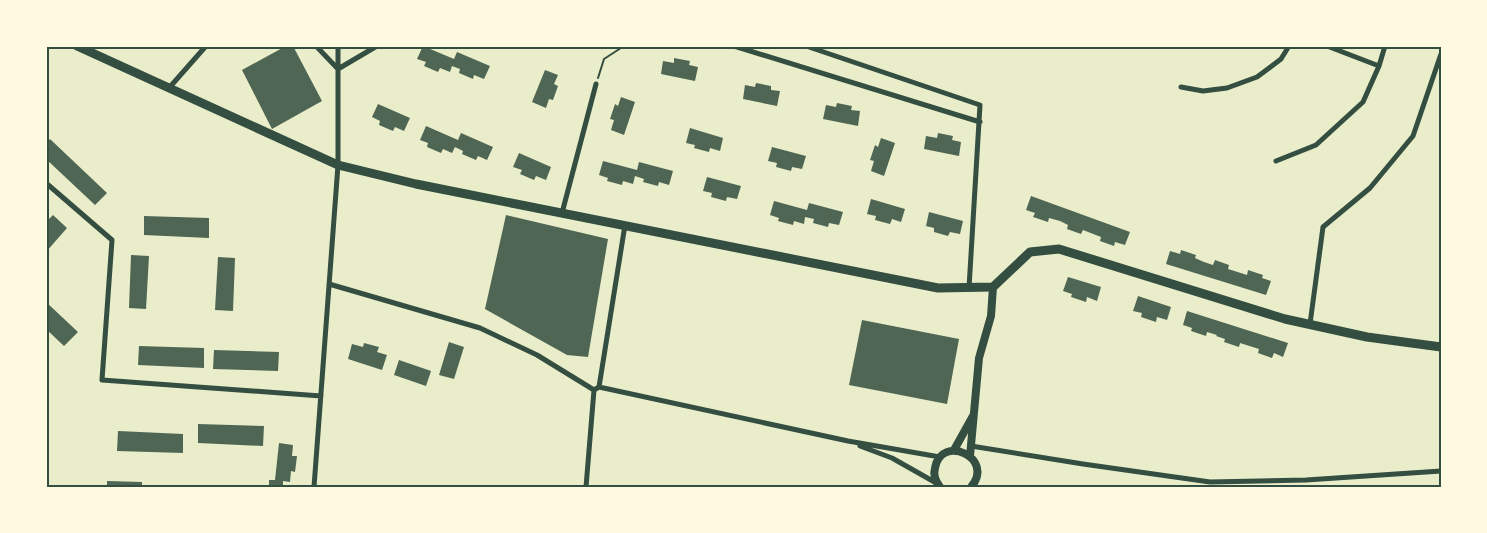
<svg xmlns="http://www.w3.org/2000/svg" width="1487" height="533" font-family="Rubik,sans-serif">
  <rect width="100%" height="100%" fill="#e9edc9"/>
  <path fill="#4f6655" d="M286 46H293L322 101 272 129 242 70Z
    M423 46 454 59 457 52 490 66 484 79 474 75 473 79 459 73 460 69 452 66 450 72 440 68 438 72 424 66 426 62 417 59Z
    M674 58 690 61 689 65 698 67 695 81 661 74 663 61 674 63Z
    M545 70 558 75 554 84 558 86 553 100 549 99 546 108 532 102Z
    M756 83 771 86V90L780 91 777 106 743 99 745 85 755 87Z
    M621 97 635 102 624 135 611 130 614 120 610 119 615 104 618 106Z
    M837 103 852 106 851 110 860 111 858 126 823 119 826 105 836 107Z
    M378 104 410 118 404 131 395 127 393 131 379 125 380 121 372 117Z
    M426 126 458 140 461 133 493 147 487 160 478 156 476 160 462 154 463 151 455 147 452 153 443 149 441 153 427 147 428 143 420 140Z
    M690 128 723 138 720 151 710 148 709 152 694 148 695 145 686 143Z
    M938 133 953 136 952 140 961 142 959 156 924 149 926 136 937 138Z
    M881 138 895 143 884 176 871 171 874 161 870 160 875 145 878 147Z
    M50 139 107 193 95 205 46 159V144Z
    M772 147 806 156 802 169 792 167 791 171 776 167 777 163 768 161Z
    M519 153 551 167 546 180 536 176 534 180 520 174 522 170 513 167Z
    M603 161 637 170 639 162 673 171 669 185 659 182 658 186 643 182 644 179 635 176 633 184 623 181 622 185 607 181 608 178 599 175Z
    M707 177 741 186 737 199 727 197 726 201 711 197 712 193 703 191Z
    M1031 196 1130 232 1125 245 1115 242 1114 246 1100 241 1101 237 1083 230 1081 234 1067 229 1068 225 1060 221 1049 218 1048 222 1033 217 1035 213 1026 210Z
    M871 199 905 209 901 222 892 219 890 224 875 220 876 216 867 214Z
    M774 201 807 210 809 203 843 212 839 225 829 223 828 227 813 223 814 219 805 217 804 224 794 221 793 225 778 221 779 218 770 215Z
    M929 212 963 221 960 234 950 232 948 236 934 232V228L926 226Z
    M53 215 67 228 46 252V222Z
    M506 215 608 239 588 357 567 355 485 309Z
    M144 216 209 218V238L144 235Z
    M1181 250 1196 255 1195 258 1204 262 1213 265 1215 260 1229 265 1228 269 1247 275 1248 270 1263 275 1262 278 1271 281 1266 295 1166 264 1170 251 1180 254Z
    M131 255 149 256 146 309 129 308Z
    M218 257 235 258 233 311 215 310Z
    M1068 277 1101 287 1097 301 1087 297 1086 302 1071 297 1072 294 1063 291Z
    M1138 296 1171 307 1167 320 1157 317 1156 322 1141 317 1142 313 1133 311Z
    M46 302 78 332 64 346 46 329Z
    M1187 311 1288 343 1283 357 1274 353 1272 358 1258 353 1259 349 1240 343 1239 347 1224 342 1225 339 1216 336 1217 335 1207 332 1206 336 1191 331 1192 328 1183 325Z
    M862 320 959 339 947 404 849 385Z
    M449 342 464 347 454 379 439 375Z
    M364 343 379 347 377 352 387 355 382 370 348 359 352 344 363 347Z
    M139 346 204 348V368L138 365Z
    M214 350 279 352 278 371 213 369Z
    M399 360 431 371 426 386 394 375Z
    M198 424 264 426 263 446 198 443Z
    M118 431 183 434V453L117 451Z
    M279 443 293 445 292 456H297L295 472 291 471 290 482 283 481V487H269V480H275Z
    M107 481 142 482V487H107Z"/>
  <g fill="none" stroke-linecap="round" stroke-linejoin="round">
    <path stroke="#344e41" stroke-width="2" d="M598 78 604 59 624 46"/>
    <path stroke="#344e41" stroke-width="5" d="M316 46 338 69 377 46
      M734 46 980 122
      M806 46 980 105 969 288
      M1327 46 1379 66
      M1181 87 1203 91 1227 88 1257 77 1281 59 1289 46
      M169 88 206 46
      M1276 161 1316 145 1363 102 1379 66 1385 46
      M46 183 112 240 102 380 321 396
      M562 213 596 84
      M329 284 480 328 537 355 594 390
      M1310 324 1323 227 1370 188 1413 136 1441 54
      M599 387 848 441 940 457
      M860 446 892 458 938 484
      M971 446 1083 464 1210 482 1306 480 1441 471
      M314 487 338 165V46
      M586 487 594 390 599 387 625 225"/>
    <path stroke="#344e41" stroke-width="8" d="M954 450 973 416
      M970 456 979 358 991 316 993 287
      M940 487C936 482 933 475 935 468 941 433 996 458 971 487"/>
    <path stroke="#344e41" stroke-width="9" d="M77 46 338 165 416 184 938 288 993 287 1030 252 1059 249 1285 319 1367 337 1441 347"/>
  </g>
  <rect width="1487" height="533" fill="none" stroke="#fefae0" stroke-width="95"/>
  <rect x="48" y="48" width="1392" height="438" fill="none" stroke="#344e41" stroke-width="2"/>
</svg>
